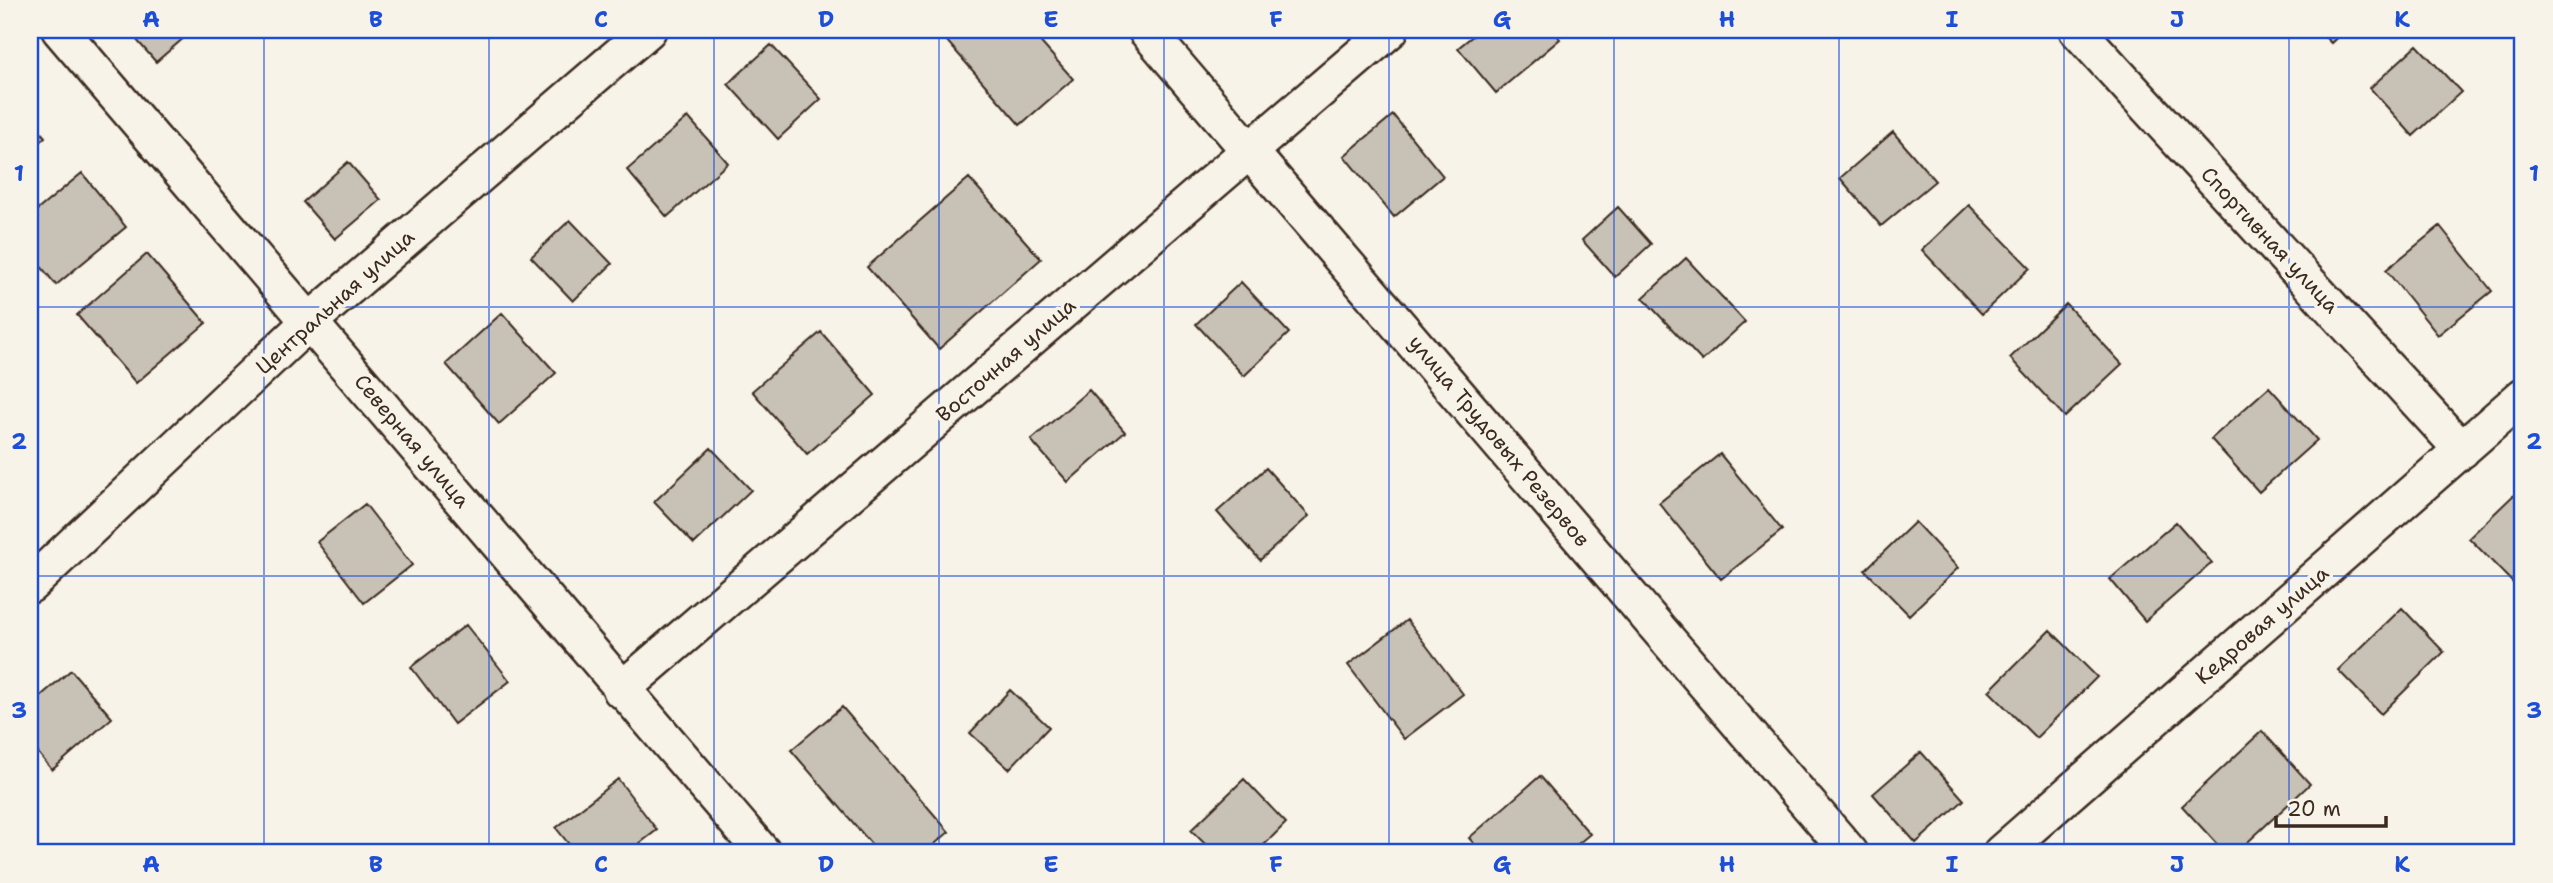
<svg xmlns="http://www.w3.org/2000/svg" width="2553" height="883" font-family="'Shantell Sans',sans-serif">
  <rect width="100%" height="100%" fill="#f7f3e8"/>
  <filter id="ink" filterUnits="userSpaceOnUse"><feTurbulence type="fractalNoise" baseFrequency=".0143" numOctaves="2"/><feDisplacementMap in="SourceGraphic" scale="14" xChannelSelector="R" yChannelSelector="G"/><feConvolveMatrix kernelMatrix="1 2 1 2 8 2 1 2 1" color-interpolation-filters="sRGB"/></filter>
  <g filter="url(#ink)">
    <path fill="#c8c1b6" stroke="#3b2a1e" stroke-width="2" d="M128 30H193L156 62Z
      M942 30H1030L1073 79 1020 125 939 32Z
      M1480 30H1553L1560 39 1496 93 1458 48Z
      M2318 30H2345L2331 43Z
      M771 45 821 99 778 139 728 84Z
      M2417 45 2461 92 2413 136 2370 88Z
      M1393 115 1443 176 1394 217 1344 156Z
      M688 117 728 163 667 217 627 170Z
      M30 120 45 137 30 151Z
      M1893 132 1935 181 1881 226 1840 178Z
      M348 162 381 200 335 239 303 202Z
      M82 173 126 227 56 285 30 253V216Z
      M969 178 1041 259 939 349 867 267Z
      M1969 205 2030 268 1982 314 1922 250Z
      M1618 207 1651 244 1615 277 1582 240Z
      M570 220 612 264 573 301 531 257Z
      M2440 226 2492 291 2438 335 2386 270Z
      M147 254 206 323 136 383 77 315Z
      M1686 258 1745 322 1702 361 1643 298Z
      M1241 282 1289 333 1244 376 1196 324Z
      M2066 304 2122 364 2065 417 2010 358Z
      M502 313 556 373 499 424 446 364Z
      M821 332 875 395 807 454 752 391Z
      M2269 387 2317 440 2259 492 2211 439Z
      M1089 390 1125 432 1068 482 1031 440Z
      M711 448 751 490 694 544 654 502Z
      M1720 454 1782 530 1721 579 1659 503Z
      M1266 468 1309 516 1260 560 1217 512Z
      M2523 486V572L2513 583 2469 538Z
      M365 504 412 565 364 603 317 542Z
      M1915 522 1958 568 1909 615 1865 570Z
      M2176 522 2212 563 2145 621 2110 579Z
      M2402 608 2444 652 2381 714 2338 670Z
      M1407 620 1463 694 1404 739 1348 665Z
      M466 625 510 681 454 724 411 667Z
      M2050 630 2097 677 2036 738 1989 691Z
      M71 670 112 718 52 770 30 743V705Z
      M1010 690 1049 727 1009 769 970 733Z
      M842 707 949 832 924 853H879L791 750Z
      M2262 731 2310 784 2236 853H2225L2182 806Z
      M1921 752 1964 800 1916 843 1873 794Z
      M1540 776 1590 834 1567 853H1482L1469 838Z
      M618 779 657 830 627 853H576L556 828Z
      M1244 779 1286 823 1256 853H1214L1191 830Z"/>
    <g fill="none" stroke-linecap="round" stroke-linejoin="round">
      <defs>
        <path id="street" d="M60 30 763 853
          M1146 30 1850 853
          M2077 30 2462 450
          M30 585 310 321 648 30
          M621 690 1390 30
          M2001 853 2523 396"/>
      </defs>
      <use href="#street" stroke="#3b2a1e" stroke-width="40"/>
      <use href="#street" stroke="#f7f3e8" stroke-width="35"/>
    </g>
  </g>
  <path fill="none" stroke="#1d4ed8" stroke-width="2" stroke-opacity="0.55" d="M264 30V853M489 30V853M714 30V853M939 30V853M1164 30V853M1389 30V853M1614 30V853M1839 30V853M2064 30V853M2289 30V853M30 307H2523M30 576H2523"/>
  <g text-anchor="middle" stroke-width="7" stroke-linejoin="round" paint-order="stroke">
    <g font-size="21" fill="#3b2a1e" stroke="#f7f3e8">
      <text transform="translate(2270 240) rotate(47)" y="7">Спортивная улица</text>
      <text transform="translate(335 302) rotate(-42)" y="7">Центральная улица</text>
      <text transform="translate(1006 360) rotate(-41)" y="7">Восточная улица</text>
      <text transform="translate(412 441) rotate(50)" y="7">Северная улица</text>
      <text transform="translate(1499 441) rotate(50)" y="7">улица Трудовых Резервов</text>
      <text transform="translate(2262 625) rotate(-41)" y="7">Кедровая улица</text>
    </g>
  </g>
  <rect width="2553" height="883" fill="none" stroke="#f7f3e8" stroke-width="77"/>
  <path d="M2276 816v10h110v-10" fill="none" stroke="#3b2a1e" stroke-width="3.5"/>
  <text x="2287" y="816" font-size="21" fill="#3b2a1e" stroke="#f7f3e8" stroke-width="5" paint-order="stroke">20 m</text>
  <rect x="38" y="38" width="2476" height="806" fill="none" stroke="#1d4ed8" stroke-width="2.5"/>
  <g font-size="23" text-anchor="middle" font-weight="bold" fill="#1d4ed8">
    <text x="151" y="27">A</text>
    <text x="376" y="27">B</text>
    <text x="601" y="27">C</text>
    <text x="826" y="27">D</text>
    <text x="1051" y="27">E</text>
    <text x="1276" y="27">F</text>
    <text x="1502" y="27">G</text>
    <text x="1727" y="27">H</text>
    <text x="1952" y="27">I</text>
    <text x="2177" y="27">J</text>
    <text x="2402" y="27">K</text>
    <text x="19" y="181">1</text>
    <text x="2534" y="181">1</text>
    <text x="19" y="449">2</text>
    <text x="2534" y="449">2</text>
    <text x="19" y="718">3</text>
    <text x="2534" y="718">3</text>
    <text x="151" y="872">A</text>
    <text x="376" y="872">B</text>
    <text x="601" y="872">C</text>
    <text x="826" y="872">D</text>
    <text x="1051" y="872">E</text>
    <text x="1276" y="872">F</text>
    <text x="1502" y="872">G</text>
    <text x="1727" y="872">H</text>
    <text x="1952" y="872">I</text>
    <text x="2177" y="872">J</text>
    <text x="2402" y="872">K</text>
  </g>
</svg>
